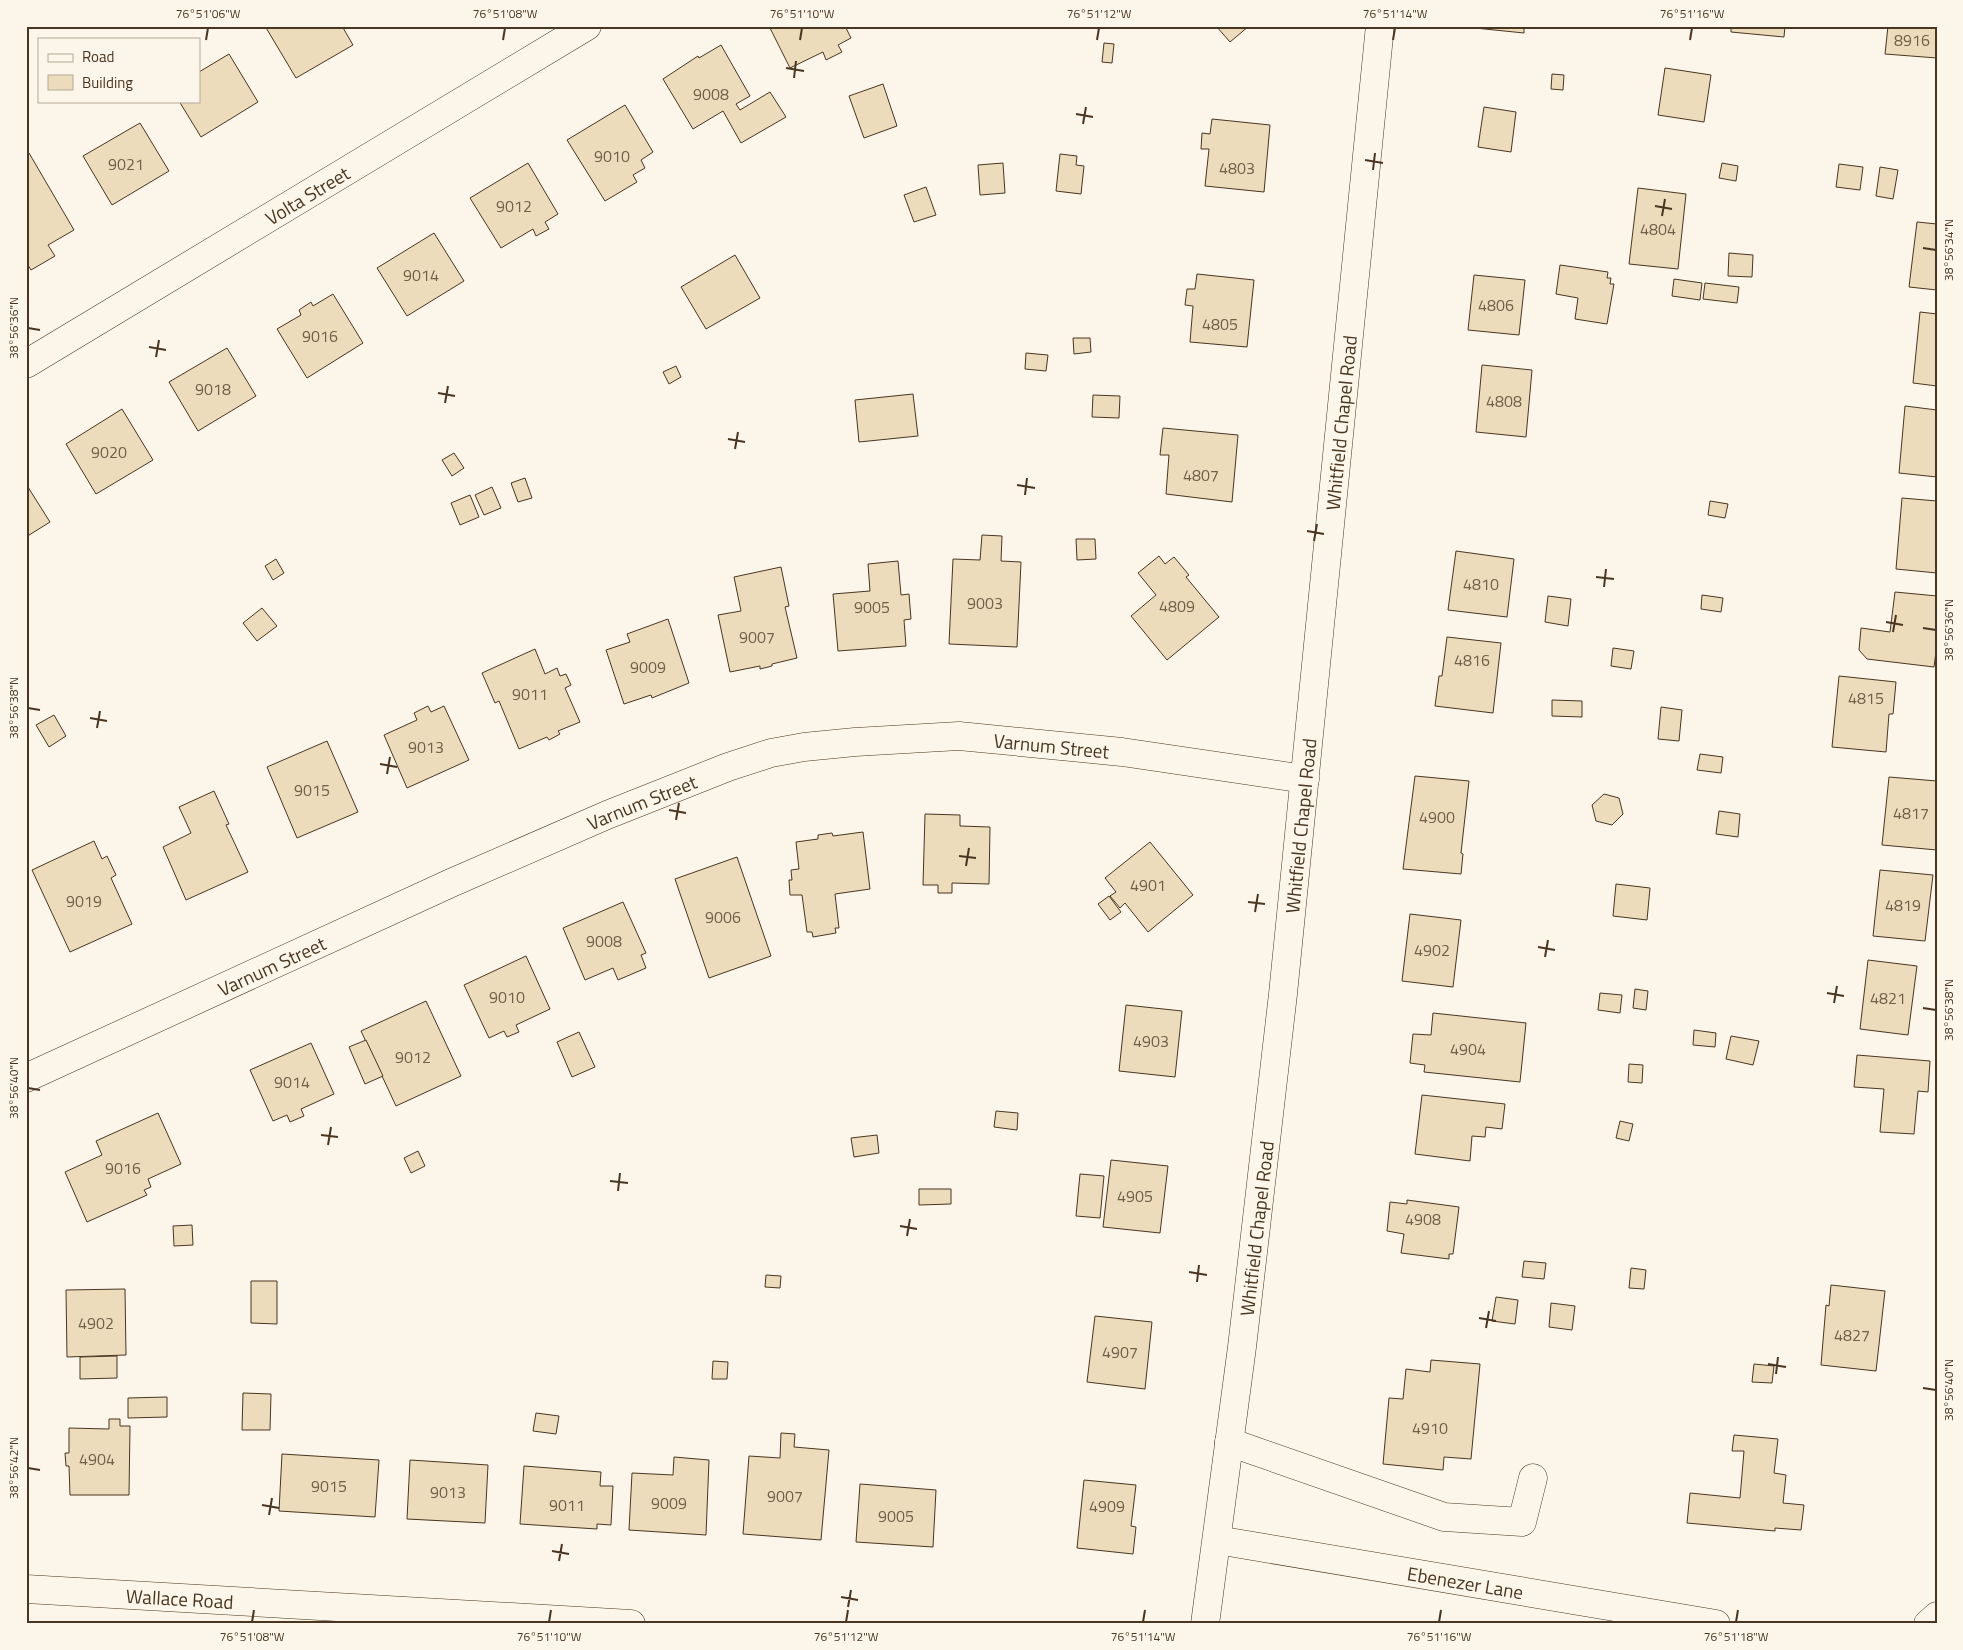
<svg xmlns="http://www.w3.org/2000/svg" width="1963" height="1650" viewBox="0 0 1963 1650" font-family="'Titillium Web',sans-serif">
<rect width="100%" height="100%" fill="#fbf6e9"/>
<!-- building -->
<g fill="#ecdcbc" stroke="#4a3520">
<path d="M265,26h77l11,19 -57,33z"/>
<path d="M769,26h76l6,12 -13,7 4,7 -16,8 -3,-8 -33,16z"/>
<path d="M1216,26h33l-19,16z"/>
<path d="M1476,26h48v7l-49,-5z"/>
<path d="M1731,26h54l-1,11 -53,-5z"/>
<path d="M1888,26h49v32l-52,-4z"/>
<path d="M1104,43l10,1 -2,19 -10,-1z"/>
<path d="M721,45l29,51 -14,8 4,6 30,-18 16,25 -45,26 -18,-32 -30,18 -30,-50 35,-23 1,2z"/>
<path d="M229,54l29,48 -57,35 -22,-36h20v-29z"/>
<path d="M1665,68l46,7 -7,47 -46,-7z"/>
<path d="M1552,74l12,1 -1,15 -12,-1z"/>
<path d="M883,84l14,42 -33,12 -15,-42z"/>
<path d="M625,105l28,47 -12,8 4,8 -12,7 4,7 -32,19 -38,-61z"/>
<path d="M1484,107l32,5 -5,40 -33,-5z"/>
<path d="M1212,119l58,6 -6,67 -59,-6 4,-37h-8l1,-16 8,1z"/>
<path d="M140,123l29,48 -57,34 -29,-49z"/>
<path d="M29,153l45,77 -26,15 7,11 -24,14 -5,-8v-107z"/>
<path d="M1060,154l17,2 -1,9 8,1 -3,28 -25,-3z"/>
<path d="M528,163l30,51 -13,8 4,7 -13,7 -3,-7 -32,19 -31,-50z"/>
<path d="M1003,163l2,30 -25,2 -2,-30z"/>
<path d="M1722,163l16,3 -2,15 -17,-3z"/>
<path d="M1839,164l24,3 -3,23 -24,-3z"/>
<path d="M1880,167l18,3 -5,29 -17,-3z"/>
<path d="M926,187l10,28 -22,7 -10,-27z"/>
<path d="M1638,188l48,6 -8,75 -49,-5z"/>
<path d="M1917,222l20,2v66l-28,-3z"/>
<path d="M434,233l30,48 -57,35 -30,-48z"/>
<path d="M1729,253l24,2 -1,22 -24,-1z"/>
<path d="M735,255l25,43 -54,31 -25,-42z"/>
<path d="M1560,265l48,7 -1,6h4l-1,6h4l-7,40 -32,-5 3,-21 -22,-4z"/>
<path d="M1197,274l57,6 -7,67 -57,-5 3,-36 -8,-1 2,-16h8z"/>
<path d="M1474,275l51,5 -6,55 -51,-5z"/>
<path d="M1674,279l28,4 -2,17 -28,-4z"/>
<path d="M1705,283l34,4 -2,16 -34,-4z"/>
<path d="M333,294l30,49 -56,35 -30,-49 24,-14 -2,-5 12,-8 2,4z"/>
<path d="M1920,312l17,2v72l-24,-3z"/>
<path d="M1073,338h17l1,14 -17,2z"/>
<path d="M227,348l29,48 -58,35 -29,-49z"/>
<path d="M1026,353l22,2 -2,16 -21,-2z"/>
<path d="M1482,365l50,5 -6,67 -50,-5z"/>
<path d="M676,366l5,11 -12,7 -6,-12z"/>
<path d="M913,394l5,42 -59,6 -4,-42z"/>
<path d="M1093,395l27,1 -1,22 -27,-1z"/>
<path d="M1905,406l32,4v67l-38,-4z"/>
<path d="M122,409l31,51 -57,34 -30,-50z"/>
<path d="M1163,428l75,7 -6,67 -66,-8 3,-39h-9z"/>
<path d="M454,453l10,15 -12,8 -10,-16z"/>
<path d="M525,478l7,20 -14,4 -7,-19z"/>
<path d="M26,484l24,38 -24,15z"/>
<path d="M492,487l9,21 -17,7 -9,-20z"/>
<path d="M470,495l9,22 -19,8 -9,-22z"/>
<path d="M1902,498l35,3v72l-41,-4z"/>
<path d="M1710,501l18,3 -3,14 -17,-3z"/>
<path d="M982,535l20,1 -1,25 20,1 -4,85 -68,-3 4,-85 27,1z"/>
<path d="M1076,539h19l1,20 -19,1z"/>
<path d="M1456,551l58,8 -7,58 -59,-7z"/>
<path d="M1159,556l6,8 9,-7 15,18 -3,2 33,40 -52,43 -36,-44 25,-21 -18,-22z"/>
<path d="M276,559l8,14 -11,7 -8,-14z"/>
<path d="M898,561l3,34 8,-1 2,25 -7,1 2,26 -68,5 -5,-57 37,-3 -2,-27z"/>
<path d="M781,567l8,39 -4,1 12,51 -25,6v2l-12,3v-3l-30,6 -12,-57 23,-4 -7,-34z"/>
<path d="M1895,592l42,4v48l-3,23 -67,-8 -8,-9 2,-22 29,4z"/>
<path d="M1702,595l21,3 -2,14 -20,-3z"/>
<path d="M1548,596l23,3 -3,27 -23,-4z"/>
<path d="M262,608l15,18 -20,15 -14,-18z"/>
<path d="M668,619l21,64 -37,15 -1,-3 -27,9 -18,-54 24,-8 -3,-8z"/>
<path d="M1447,637l54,6 -8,70 -58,-7 4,-30h3z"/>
<path d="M1613,648l21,3 -3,18 -20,-3z"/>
<path d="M535,649l10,25 12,-6 3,8 6,-2 5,11 -6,3 15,34 -22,9 2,3 -11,6 -2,-3 -28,12 -20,-48 -4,2 -13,-30z"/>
<path d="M1839,676l57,6 -3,32h-4l-3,38 -54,-5z"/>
<path d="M1552,700l30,1v16l-30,-1z"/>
<path d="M428,706l3,6 13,-6 25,54 -62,28 -23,-53 33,-15 -3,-7z"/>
<path d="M1661,707l21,3 -3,31 -21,-2z"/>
<path d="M54,715l12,21 -17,11 -13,-22z"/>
<path d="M327,741l31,71 -61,26 -30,-71z"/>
<path d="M1700,754l23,3 -2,16 -24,-3z"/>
<path d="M1415,776l54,5 -8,72 2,1 -2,20 -58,-5z"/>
<path d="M1889,777l48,4v69l-55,-5z"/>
<path d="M214,791l15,33 -3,1 22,47 -62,28 -23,-53 28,-14 -12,-26z"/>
<path d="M1604,794l15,4 4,16 -11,11 -16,-4 -4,-16z"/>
<path d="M1719,811l21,3 -2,23 -22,-3z"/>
<path d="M925,814l35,1v11l30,1 -1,57 -37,-1v10h-14v-8h-15z"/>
<path d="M863,832l7,57 -35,5 4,34h-4l1,5 -23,4 -1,-5h-5l-5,-37h-12l-1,-15h3l-1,-10 8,-1 -3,-27 22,-3v-4l14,-2 1,3z"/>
<path d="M94,841l8,18 5,-3 9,19 -5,3 21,46 -62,28 -38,-82z"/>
<path d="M1150,842l43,53 -45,37 -23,-29 -5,5 -10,-12 6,-4 -11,-14z"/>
<path d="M737,857l34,99 -62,22 -34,-99z"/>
<path d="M1880,870l53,5 -8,66 -52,-5z"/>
<path d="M1616,884l34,4 -3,32 -34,-4z"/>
<path d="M1109,896l12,16 -11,8 -12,-16z"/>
<path d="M623,902l23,51 -5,2 5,13 -28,12 -5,-12 -28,12 -22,-52z"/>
<path d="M1410,914l51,6 -8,67 -51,-6z"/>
<path d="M526,956l24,53 -34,16 3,7 -12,5 -3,-6 -15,7 -25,-53z"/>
<path d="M1868,960l49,6 -9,69 -48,-6z"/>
<path d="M1635,989l13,2 -2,19 -13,-2z"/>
<path d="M1600,993l22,2 -2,18 -22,-3z"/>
<path d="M426,1001l35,75 -65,30 -35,-75z"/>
<path d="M1126,1005l56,6 -7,66 -56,-6z"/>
<path d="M1433,1013l93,10 -6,59 -96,-10 1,-7 -15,-2 3,-29 18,1z"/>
<path d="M1694,1030l22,3 -1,14 -22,-2z"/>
<path d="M579,1032l16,35 -23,10 -15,-35z"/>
<path d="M1731,1036l28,5 -6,24 -27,-6z"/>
<path d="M366,1040l17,36 -18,8 -16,-37z"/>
<path d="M311,1043l23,51 -33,15 3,7 -14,6 -3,-7 -14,6 -23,-51z"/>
<path d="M1857,1055l73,6 -2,31 -10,-1 -4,43 -34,-2 4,-43 -30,-2z"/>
<path d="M1629,1064l14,1 -1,18 -14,-1z"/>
<path d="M1422,1095l83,9 -3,25 -16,-2 -1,10 -13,-1 -2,25 -55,-7z"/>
<path d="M996,1111l22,2 -1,17 -23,-3z"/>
<path d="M158,1113l23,51 -33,15 3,8 -7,3 3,5 -60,27 -22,-50 37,-17 -6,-14z"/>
<path d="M1620,1121l13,3 -4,17 -13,-3z"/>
<path d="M877,1135l2,18 -25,4 -3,-19z"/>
<path d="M418,1151l7,15 -14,7 -7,-15z"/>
<path d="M1111,1160l57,6 -8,67 -57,-6z"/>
<path d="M1080,1174l24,2 -4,42 -24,-2z"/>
<path d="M919,1189h32v15l-32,1z"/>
<path d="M1407,1200l52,7 -6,47h-4v5l-48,-6 3,-19 -17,-3 3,-29 17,2z"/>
<path d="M192,1225l1,20 -19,1 -1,-20z"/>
<path d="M1524,1261l22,2 -2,16 -22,-2z"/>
<path d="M1631,1268l15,2 -2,19 -15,-1z"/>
<path d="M766,1275l15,1 -1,12 -15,-1z"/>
<path d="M251,1281h26v43l-26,-1z"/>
<path d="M1831,1285l54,6 -9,80 -55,-6 5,-60 3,1z"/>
<path d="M125,1289l1,66 -59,2 -1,-67z"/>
<path d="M1496,1297l22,3 -3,24 -23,-3z"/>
<path d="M1551,1303l24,3 -3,24 -23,-3z"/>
<path d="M1095,1316l57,6 -7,67 -58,-7z"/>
<path d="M117,1356v22l-37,1v-22z"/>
<path d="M1431,1360l49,4 -9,95 -27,-2 -1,13 -60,-6 6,-66 14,1 3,-30 24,3z"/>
<path d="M713,1361l15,1 -1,17h-15z"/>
<path d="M1754,1364l20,2 -2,17 -20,-1z"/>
<path d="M243,1393l28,1 -1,36h-28z"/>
<path d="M167,1397v20l-39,1v-20z"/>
<path d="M536,1413l23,3 -3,18 -23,-3z"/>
<path d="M109,1419h11v7h10l-1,69h-59l-1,-29h-3l-1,-13h4v-25l40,1z"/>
<path d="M781,1433l14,1 -1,13 35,3 -8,90 -78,-6 6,-78 31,2z"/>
<path d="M1734,1435l44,4 -4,34 12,2 -3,28 21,2 -3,25 -26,-2v3l-88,-8 3,-30 50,5 4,-47h-12z"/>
<path d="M282,1454l97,6 -4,57 -96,-6z"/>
<path d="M674,1457l35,3 -3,75 -77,-5 3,-57 41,2z"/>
<path d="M410,1460l78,5 -3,58 -78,-4z"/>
<path d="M524,1466l77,6 -1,14h13l-2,39 -14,-1v5l-77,-5z"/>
<path d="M1084,1480l52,5 -5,41 5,1 -3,27 -56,-6z"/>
<path d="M860,1484l76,6 -3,57 -77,-5z"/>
</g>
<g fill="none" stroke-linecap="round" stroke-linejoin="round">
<defs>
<g id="minor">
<path id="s1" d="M26,364l561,-338"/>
<path id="s2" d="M26,1078l425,-195 156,-68 121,-48 43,-14 33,-6 51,-5 104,-6 163,16 183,27"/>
<path d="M1229,1442l215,75 78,5 11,-44"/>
<path id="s3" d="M1217,1540l499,84"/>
<path id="s4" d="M26,1589l605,35"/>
<path id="s5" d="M1205,1624l37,-277 41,-353 97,-968"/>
<path d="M1928,1624l9,-8"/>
</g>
</defs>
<!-- minor casing -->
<use href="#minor" stroke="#4a3520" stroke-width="29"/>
<!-- minor -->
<use href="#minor" stroke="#fbf6e9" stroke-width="28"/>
</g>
<!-- ticks -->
<path fill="none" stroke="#4a3520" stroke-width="2" d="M206,40l2,-12M503,40l2,-12M800,40l2,-12M1097,40l2,-12M1393,40l2,-12M1690,40l2,-12M786,68l18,3M794,78l2,-17M1076,114l17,3M1083,124l3,-17M1365,160l18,3M1373,170l2,-17M1655,206l17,3M1662,216l3,-17M1923,248l13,2M28,328l12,2M149,347l17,3M156,357l3,-17M438,393l17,3M445,403l3,-17M728,439l17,3M735,449l3,-17M1017,485l18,3M1025,495l2,-17M1307,531l17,3M1314,541l3,-17M1596,577l18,2M1604,587l2,-18M1886,622l17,3M1923,628l13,2M1893,632l3,-17M28,708l12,2M90,718l17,3M97,728l3,-17M380,764l17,3M387,774l3,-17M669,810l17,3M676,820l3,-17M959,856l17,2M966,866l3,-18M1248,902l17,2M1255,912l3,-18M1538,947l17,3M1545,957l3,-17M1827,993l17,3M1834,1003l3,-17M1923,1008l13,2M28,1088l12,2M321,1135l17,2M328,1145l3,-18M610,1181l18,2M618,1191l2,-18M900,1226l17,3M907,1236l3,-17M1189,1272l18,3M1197,1282l2,-17M1479,1318l17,3M1486,1328l3,-17M1768,1364l18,3M1776,1374l2,-17M1923,1388l13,2M28,1468l12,2M262,1505l17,3M269,1515l3,-17M552,1551l17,3M559,1561l3,-17M841,1597l17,3M848,1607l3,-17M252,1622l2,-12M549,1622l2,-12M846,1622l2,-12M1143,1622l2,-12M1439,1622l2,-12M1736,1622l2,-12"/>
<g text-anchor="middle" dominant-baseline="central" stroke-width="4" stroke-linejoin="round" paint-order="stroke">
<!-- number labels -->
<g font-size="16" fill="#725f47">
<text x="1912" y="40">8916</text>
<text x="711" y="94">9008</text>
<text x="612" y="156">9010</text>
<text x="126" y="164">9021</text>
<text x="1237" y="168">4803</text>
<text x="514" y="206">9012</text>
<text x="1658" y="229">4804</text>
<text x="421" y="275">9014</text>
<text x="1496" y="305">4806</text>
<text x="1220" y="324">4805</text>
<text x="320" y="336">9016</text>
<text x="213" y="389">9018</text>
<text x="1504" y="401">4808</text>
<text x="109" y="452">9020</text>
<text x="1201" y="475">4807</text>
<text x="1481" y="584">4810</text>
<text x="985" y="603">9003</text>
<text x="1177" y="606">4809</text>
<text x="872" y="607">9005</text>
<text x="757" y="637">9007</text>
<text x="1472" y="660">4816</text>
<text x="648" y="667">9009</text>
<text x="530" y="694">9011</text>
<text x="1866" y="698">4815</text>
<text x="426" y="747">9013</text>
<text x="312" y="790">9015</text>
<text x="1911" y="813">4817</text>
<text x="1437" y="817">4900</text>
<text x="1148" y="885">4901</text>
<text x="84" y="901">9019</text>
<text x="1903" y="905">4819</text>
<text x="723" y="917">9006</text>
<text x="604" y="941">9008</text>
<text x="1432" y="950">4902</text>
<text x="507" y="997">9010</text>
<text x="1888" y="998">4821</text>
<text x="1151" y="1041">4903</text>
<text x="1468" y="1049">4904</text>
<text x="413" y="1057">9012</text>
<text x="292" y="1082">9014</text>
<text x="123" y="1168">9016</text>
<text x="1135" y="1196">4905</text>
<text x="1423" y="1219">4908</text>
<text x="96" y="1323">4902</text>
<text x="1852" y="1335">4827</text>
<text x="1120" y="1352">4907</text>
<text x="1430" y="1428">4910</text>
<text x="97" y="1459">4904</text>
<text x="329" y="1486">9015</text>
<text x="448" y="1492">9013</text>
<text x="785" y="1496">9007</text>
<text x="669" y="1503">9009</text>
<text x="567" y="1505">9011</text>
<text x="1107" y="1506">4909</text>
<text x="896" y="1516">9005</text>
</g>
<!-- street labels -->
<g font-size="19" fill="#4a3520" stroke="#fbf6e9">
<text stroke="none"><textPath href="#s1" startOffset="328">Volta Street</textPath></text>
<text stroke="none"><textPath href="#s5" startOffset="1209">Whitfield Chapel Road</textPath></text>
<text stroke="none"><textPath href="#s2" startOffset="1095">Varnum Street</textPath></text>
<text stroke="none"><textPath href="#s2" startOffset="675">Varnum Street</textPath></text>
<text stroke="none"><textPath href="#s5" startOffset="804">Whitfield Chapel Road</textPath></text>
<text stroke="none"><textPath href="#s2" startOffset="270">Varnum Street</textPath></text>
<text stroke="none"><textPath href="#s5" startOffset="399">Whitfield Chapel Road</textPath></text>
<text stroke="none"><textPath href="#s3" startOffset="252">Ebenezer Lane</textPath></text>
<text stroke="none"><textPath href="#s4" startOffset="154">Wallace Road</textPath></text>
</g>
</g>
<!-- border -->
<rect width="1963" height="1650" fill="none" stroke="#fbf6e9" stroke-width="55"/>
<!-- legend -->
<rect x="38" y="38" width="162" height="65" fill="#fbf6e9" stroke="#b4a999"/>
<rect x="48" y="54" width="25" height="8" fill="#fbf6e9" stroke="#b4a999"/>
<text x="82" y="62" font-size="15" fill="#4a3520">Road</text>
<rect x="48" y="75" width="25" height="15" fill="#ecdcbc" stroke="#b4a999"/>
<text x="82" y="88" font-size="15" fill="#4a3520">Building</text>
<rect x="28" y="28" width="1908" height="1594" fill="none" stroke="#4a3520" stroke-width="2"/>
<g font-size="12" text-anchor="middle" fill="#4a3520">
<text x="208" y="18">76°51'06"W</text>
<text x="505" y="18">76°51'08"W</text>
<text x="802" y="18">76°51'10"W</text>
<text x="1099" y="18">76°51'12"W</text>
<text x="1395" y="18">76°51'14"W</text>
<text x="1692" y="18">76°51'16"W</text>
<text transform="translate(1949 250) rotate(-90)" y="4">38°56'34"N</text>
<text transform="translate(14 328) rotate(-90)" y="4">38°56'36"N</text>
<text transform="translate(1949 630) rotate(-90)" y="4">38°56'36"N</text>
<text transform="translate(14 708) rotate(-90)" y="4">38°56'38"N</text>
<text transform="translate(1949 1010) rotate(-90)" y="4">38°56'38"N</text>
<text transform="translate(14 1088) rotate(-90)" y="4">38°56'40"N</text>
<text transform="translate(1949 1390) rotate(-90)" y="4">38°56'40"N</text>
<text transform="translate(14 1468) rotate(-90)" y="4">38°56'42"N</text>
<text x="252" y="1641">76°51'08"W</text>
<text x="549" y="1641">76°51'10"W</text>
<text x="846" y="1641">76°51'12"W</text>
<text x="1143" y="1641">76°51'14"W</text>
<text x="1439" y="1641">76°51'16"W</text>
<text x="1736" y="1641">76°51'18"W</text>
</g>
</svg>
